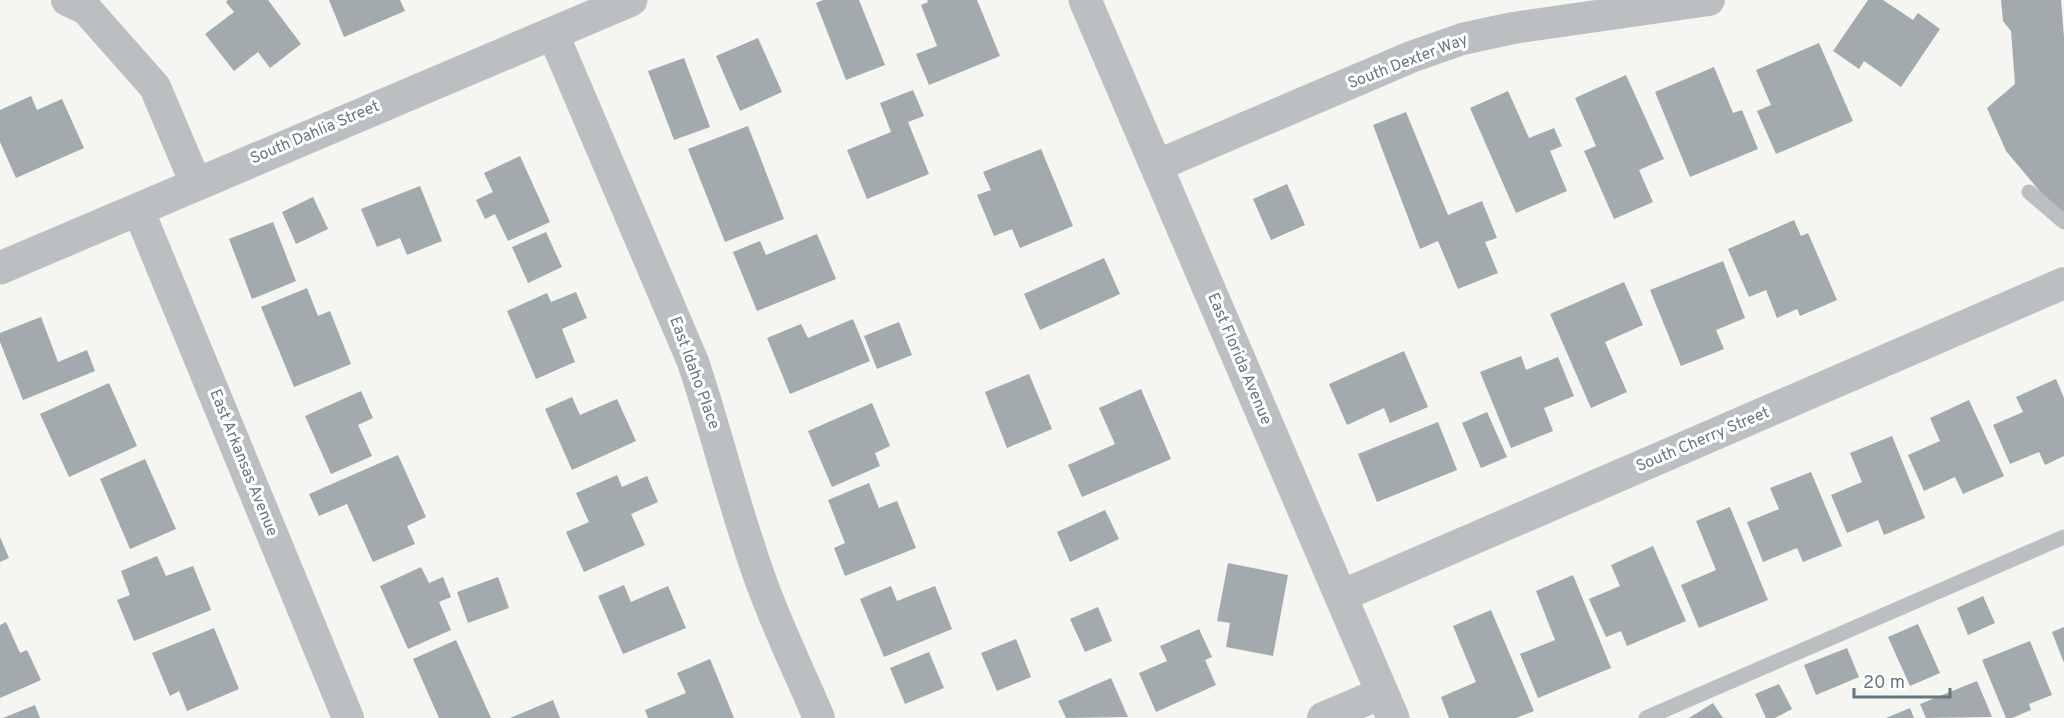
<svg xmlns="http://www.w3.org/2000/svg" width="2064" height="718" viewBox="0 0 2064 718" font-family="Overpass,sans-serif">
<rect width="100%" height="100%" fill="#f5f5f2"/>
<!-- building -->
<g fill="#a3aaae">
<path d="M228,0h40l33,44 -31,24 -12,-16 -24,19 -29,-37 29,-22 -8,-10z"/>
<path d="M329,0h71l5,11 -61,26z"/>
<path d="M823,0h36l26,65 -39,15 -30,-77z"/>
<path d="M927,0h50l23,56 -71,29 -13,-31 21,-8 -16,-41 7,-3z"/>
<path d="M1868,0h15l30,20 5,-7 22,16 -39,58 -37,-26 -5,8 -26,-18z"/>
<path d="M2001,0h60l3,37v175l-5,2 -53,-63 -19,-43 28,-24 -4,-53 -8,-10z"/>
<path d="M758,38l24,54 -42,19 -24,-55z"/>
<path d="M1819,43l34,78 -77,33 -19,-43 14,-6 -15,-35z"/>
<path d="M684,58l26,69 -36,13 -26,-69z"/>
<path d="M1714,67l19,46 9,-3 16,39 -68,28 -35,-85z"/>
<path d="M1626,75l38,84 -25,11 14,32 -39,17 -30,-68 12,-5 -21,-48z"/>
<path d="M913,90l11,26 -16,6 21,52 -62,25 -20,-49 44,-18 -11,-29z"/>
<path d="M1508,91l21,47 25,-10 8,18 -12,5 17,40 -51,22 -46,-105z"/>
<path d="M31,96l6,14 25,-11 22,49 -68,30 -16,-36v-32z"/>
<path d="M1406,112l42,103 34,-14 15,37 -12,4 13,31 -40,16 -20,-48 -18,8 -47,-124z"/>
<path d="M748,126l36,93 -59,23 -37,-93z"/>
<path d="M1041,149l32,77 -53,22 -8,-19 -18,7 -17,-41 14,-5 -8,-18z"/>
<path d="M520,156l30,66 -42,19 -13,-27 -10,5 -9,-19 17,-8 -9,-19z"/>
<path d="M1287,184l18,41 -34,15 -18,-41z"/>
<path d="M420,186l22,55 -35,14 -7,-17 -23,9 -16,-38z"/>
<path d="M313,197l15,32 -32,15 -14,-32z"/>
<path d="M1794,220l7,16 7,-3 29,67 -37,16 -3,-7 -20,9 -11,-28 -17,7 -21,-48z"/>
<path d="M273,222l23,59 -44,18 -23,-60z"/>
<path d="M546,232l16,35 -34,16 -16,-36z"/>
<path d="M817,234l19,45 -79,32 -24,-59 27,-11 6,14z"/>
<path d="M1104,258l16,36 -80,36 -16,-36z"/>
<path d="M1723,261l22,57 -29,12 8,19 -43,17 -31,-76z"/>
<path d="M1624,282l19,43 -38,17 22,50 -36,16 -41,-94z"/>
<path d="M307,288l11,28 12,-5 21,53 -57,23 -33,-80z"/>
<path d="M576,292l11,26 -25,11 13,33 -39,17 -29,-68 40,-18 4,9z"/>
<path d="M41,317l17,45 29,-12 8,21 -72,29 -23,-58v-9z"/>
<path d="M853,319l17,42 -80,33 -23,-56 34,-14 7,14z"/>
<path d="M899,322l13,33 -35,14 -13,-33z"/>
<path d="M1404,351l24,56 -38,16 -6,-15 -37,17 -18,-41z"/>
<path d="M1521,356l5,14 32,-13 16,39 -30,12 9,23 -42,17 -31,-76z"/>
<path d="M1029,374l23,55 -45,19 -22,-56z"/>
<path d="M2056,379l8,19v58l-19,9 -6,-13 -29,12 -17,-39 30,-13 -7,-15z"/>
<path d="M109,383l28,63 -68,31 -29,-63z"/>
<path d="M1141,389l30,70 -89,38 -14,-32 47,-21 -16,-36z"/>
<path d="M361,391l12,27 -15,7 14,31 -41,18 -26,-58z"/>
<path d="M572,397l8,18 37,-16 19,42 -64,29 -27,-61z"/>
<path d="M1969,400l35,76 -41,18 -8,-17 -31,14 -16,-36 32,-14 -10,-23z"/>
<path d="M872,403l18,43 -15,7 5,13 -48,21 -24,-56z"/>
<path d="M1487,412l20,45 -26,11 -19,-45z"/>
<path d="M1438,422l19,48 -80,32 -19,-48z"/>
<path d="M1892,436l33,82 -41,17 -6,-15 -31,13 -16,-38 31,-13 -12,-29z"/>
<path d="M398,455l28,62 -19,9 8,18 -42,18 -26,-58 -28,12 -10,-22z"/>
<path d="M145,459l31,70 -46,20 -30,-70z"/>
<path d="M1811,472l31,74 -39,16 -6,-14 -34,14 -16,-40 32,-13 -9,-21z"/>
<path d="M617,475l5,12 25,-11 11,26 -27,12 14,31 -61,27 -18,-40 23,-10 -13,-29z"/>
<path d="M869,483l10,25 18,-7 19,47 -71,28 -11,-28 11,-5 -17,-43z"/>
<path d="M1730,507l38,93 -69,28 -18,-43 35,-15 -20,-49z"/>
<path d="M1105,510l14,29 -49,23 -13,-30z"/>
<path d="M0,537l9,21 -9,4z"/>
<path d="M1653,546l33,75 -59,25 -6,-15 -15,6 -17,-38 31,-13 -9,-21z"/>
<path d="M157,556l9,20 27,-10 18,44 -77,31 -17,-41 13,-5 -9,-24z"/>
<path d="M1228,563l60,12 -15,81 -47,-9 4,-24 -13,-2z"/>
<path d="M421,567l8,16 14,-6 8,20 -12,5 12,28 -43,19 -28,-63z"/>
<path d="M1573,575l38,93 -73,30 -18,-44 35,-14 -19,-49z"/>
<path d="M498,577l11,31 -41,15 -11,-31z"/>
<path d="M624,585l7,17 37,-16 18,42 -63,26 -25,-58z"/>
<path d="M891,586l6,15 38,-15 17,43 -68,28 -24,-58z"/>
<path d="M1983,596l12,27 -27,12 -11,-27z"/>
<path d="M1098,607l14,34 -27,11 -15,-33z"/>
<path d="M1491,610l43,101 -18,7h-67l-8,-21 35,-15 -23,-56z"/>
<path d="M6,622l14,31 7,-3 14,30 -41,18v-73z"/>
<path d="M1918,624l22,49 -30,13 -22,-49z"/>
<path d="M2064,627v36l-12,-31z"/>
<path d="M214,628l25,61 -52,22 -8,-20 -9,5 -18,-43z"/>
<path d="M1199,629l13,28 -7,3 11,25 -60,27 -17,-39 28,-12 -7,-15z"/>
<path d="M1016,639l15,38 -34,14 -16,-38z"/>
<path d="M456,640l35,78h-52l-26,-59z"/>
<path d="M2030,641l22,54 -23,9 2,6 -19,8h-6l-24,-58z"/>
<path d="M1847,648l12,29 -43,18 -12,-30z"/>
<path d="M929,652l15,36 -39,16 -15,-36z"/>
<path d="M710,659l24,59h-86l-3,-8 41,-17 -9,-20z"/>
<path d="M1111,678l17,39 -62,1 -8,-17z"/>
<path d="M1977,681l15,36 -66,1 -6,-14z"/>
<path d="M1779,684l13,25 -17,9h-9l-11,-24z"/>
<path d="M553,700l7,18h-50z"/>
<path d="M1713,703l10,15h-34z"/>
<path d="M35,705l5,13h-37z"/>
<path d="M1910,708l4,10h-28z"/>
</g>
<g fill="none" stroke-linecap="round" stroke-linejoin="round">
<!-- service -->
<g stroke="#bbbfc2" stroke-width="15">
<path d="M2029,192l35,30"/>
<path d="M1646,718l418,-181"/>
</g>
<!-- minor -->
<g stroke="#bbbfc2" stroke-width="32">
<path d="M67,0l19,9 69,78 41,97"/>
<path d="M553,34l140,328c21,62 36,125 57,187 18,58 45,113 69,169"/>
<path d="M1156,166l255,-109 51,-18 51,-11 196,-28"/>
<path d="M138,209l210,509"/>
<path d="M1341,596l723,-313"/>
<path d="M1323,718l59,-25"/>
</g>
<!-- tertiary -->
<g stroke="#bbbfc2" stroke-width="33">
<path d="M1085,0l308,718"/>
<path d="M0,268l631,-268"/>
</g>
</g>
<g text-anchor="middle" dominant-baseline="central" stroke-width="6" stroke-linejoin="round" paint-order="stroke">
<!-- street labels -->
<g font-size="16" fill="#68777f" stroke="#fff">
<text transform="translate(1408 62) rotate(-21)">South Dexter Way</text>
<text transform="translate(315 133) rotate(-23)">South Dahlia Street</text>
<text transform="translate(1239 359) rotate(67)">East Florida Avenue</text>
<text transform="translate(694 373) rotate(70)">East Idaho Place</text>
<text transform="translate(1703 440) rotate(-23)">South Cherry Street</text>
<text transform="translate(243 463) rotate(68)">East Arkansas Avenue</text>
</g>
</g>
<!-- scale -->
<path d="M1854 688v9h96v-9" fill="none" stroke="#68777f" stroke-width="3"/>
<text x="1863" y="688" font-size="18" fill="#68777f" stroke="#ffffff" stroke-width="4.5" paint-order="stroke">20 m</text>
</svg>
